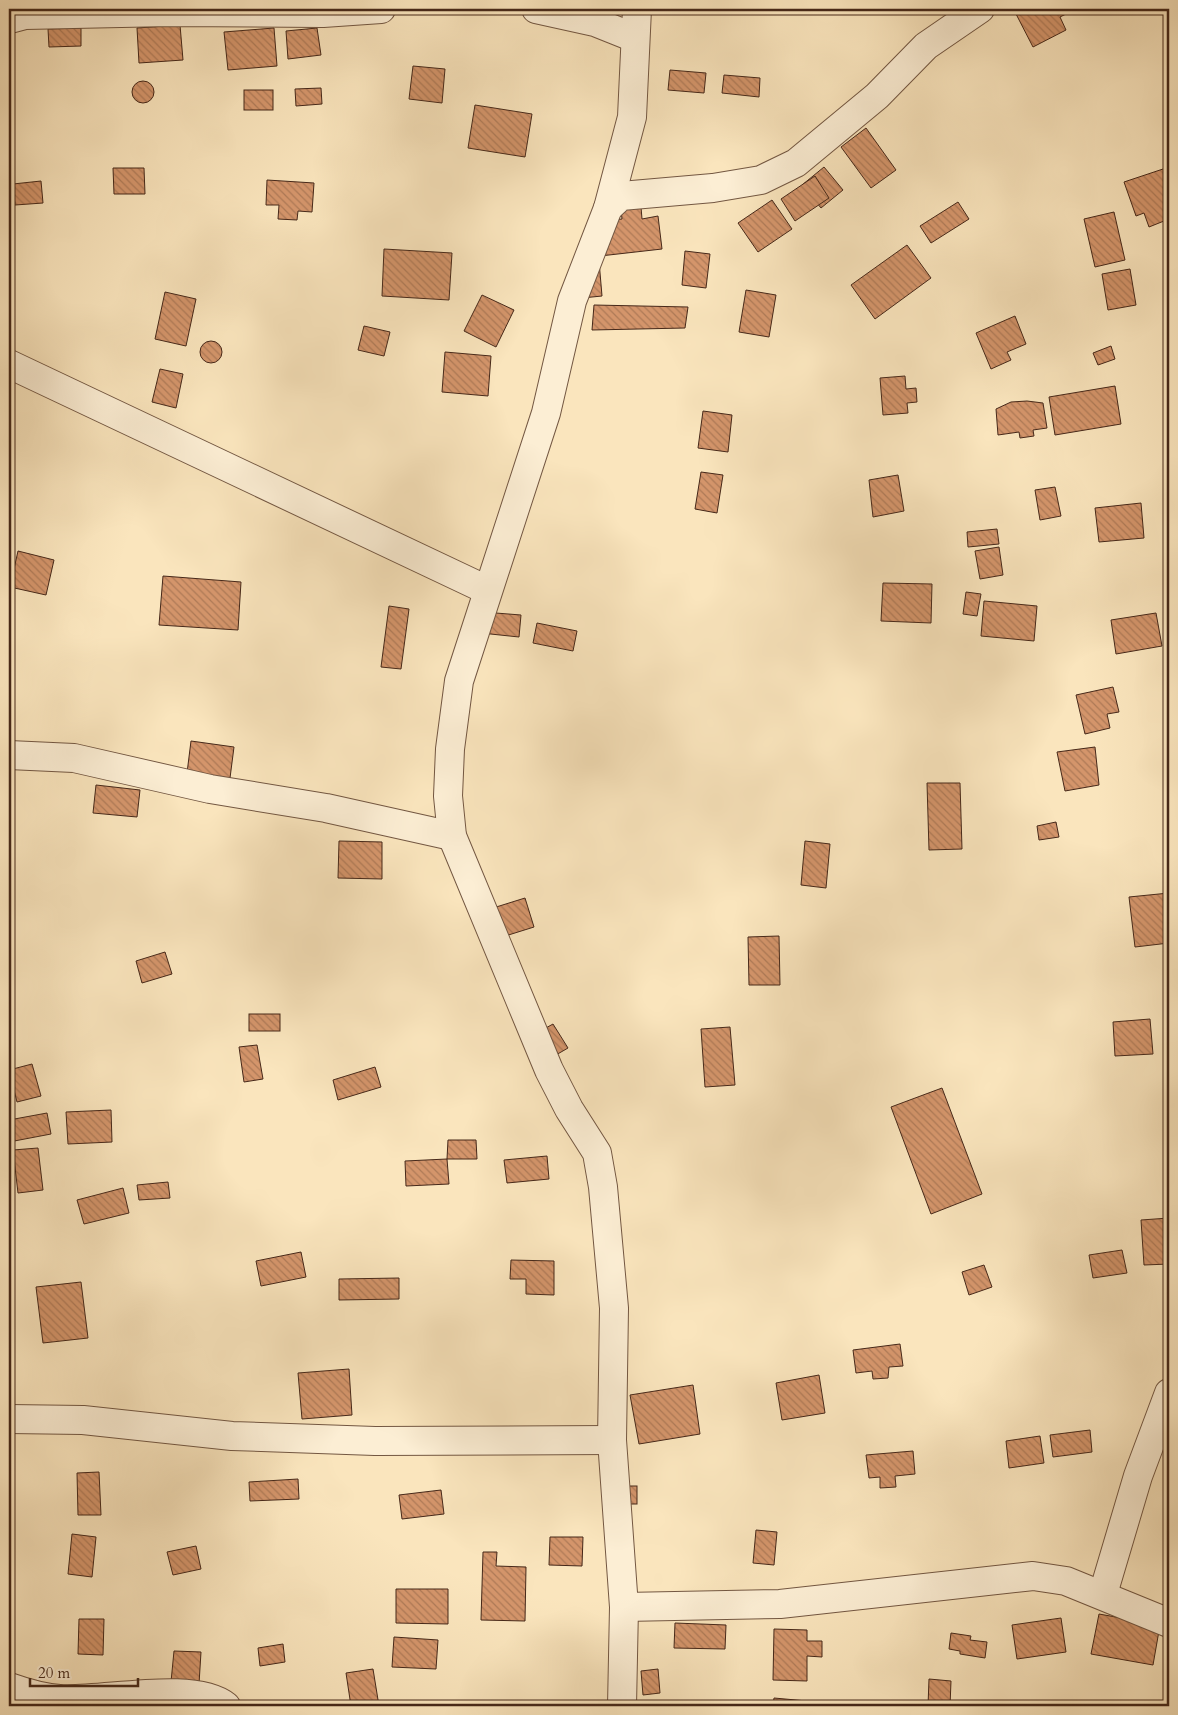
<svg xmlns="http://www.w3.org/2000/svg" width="1178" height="1715" viewBox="0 0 1178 1715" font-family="Cardo,serif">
<defs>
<pattern id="building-back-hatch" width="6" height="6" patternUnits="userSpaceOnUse" patternTransform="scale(1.25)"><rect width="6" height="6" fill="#d4956b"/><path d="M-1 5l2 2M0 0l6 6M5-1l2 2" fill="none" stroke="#ae7a57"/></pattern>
</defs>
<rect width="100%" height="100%" fill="#fae5bd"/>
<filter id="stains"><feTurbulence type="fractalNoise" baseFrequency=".004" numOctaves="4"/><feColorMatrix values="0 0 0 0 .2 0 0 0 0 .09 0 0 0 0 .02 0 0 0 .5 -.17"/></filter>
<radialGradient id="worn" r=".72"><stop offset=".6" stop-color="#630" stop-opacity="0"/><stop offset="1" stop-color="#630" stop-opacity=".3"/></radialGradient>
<!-- building -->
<g fill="url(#building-back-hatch)" stroke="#462819">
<path d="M1022,9h51l1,1 -14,7 6,13 -33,17 -18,-35z"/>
<path d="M180,25l3,35 -44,3 -2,-35z"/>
<path d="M81,28v18l-32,1 -1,-18z"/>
<path d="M274,28l3,38 -49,4 -4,-38z"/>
<path d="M317,28l4,27 -33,4 -2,-28z"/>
<path d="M413,66l32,3 -3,34 -33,-4z"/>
<path d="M670,70l36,3 -2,20 -36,-3z"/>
<path d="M724,75l36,3 -1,19 -37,-4z"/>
<circle cx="143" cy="92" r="11"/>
<path d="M321,88l1,16 -26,2 -1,-17z"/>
<rect x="244" y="90" width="29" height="20"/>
<path d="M475,105l57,9 -7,43 -57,-9z"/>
<path d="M866,128l30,42 -25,18 -30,-41z"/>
<path d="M824,167l19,23 -22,18 -19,-23z"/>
<path d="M1169,167v37l-2,1 2,14 -20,8 -5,-14 -8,3 -12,-34z"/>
<path d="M113,168h31l1,26h-31z"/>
<path d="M815,176l14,22 -34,23 -14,-22z"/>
<path d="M267,180l47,3 -2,29 -14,-1 -1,9 -19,-1 1,-14h-13z"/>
<path d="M41,181l2,22 -28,2 -2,-21z"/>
<path d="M772,200l20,29 -34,23 -20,-29z"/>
<path d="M958,202l11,17 -38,24 -11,-17z"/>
<path d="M641,207l1,12 16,-3 4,33 -62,7 -4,-34 26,-3 -1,-9z"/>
<path d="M1114,212l11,48 -30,7 -11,-48z"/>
<path d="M907,245l24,33 -56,41 -24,-34z"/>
<path d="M384,249l68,4 -3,47 -67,-4z"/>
<path d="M685,251l25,3 -4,34 -24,-3z"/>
<path d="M599,261l3,35 -20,2z"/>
<path d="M1130,269l6,36 -28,5 -6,-36z"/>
<path d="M746,290l30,5 -7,42 -30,-5z"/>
<path d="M165,292l31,7 -10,47 -31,-7z"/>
<path d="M482,295l32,15 -18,37 -32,-16z"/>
<path d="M594,305l94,2 -3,21 -93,2z"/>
<path d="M1015,316l11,28 -19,8 4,8 -20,9 -15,-36z"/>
<path d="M364,326l26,6 -6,24 -26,-6z"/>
<circle cx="211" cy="352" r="11"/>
<path d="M1111,346l4,13 -17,6 -5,-12z"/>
<path d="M445,352l46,4 -3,40 -46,-4z"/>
<path d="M160,369l23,5 -7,34 -24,-6z"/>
<path d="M905,376l1,13 10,-1 1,14 -10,1 1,10 -25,2 -3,-37z"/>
<path d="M1115,386l6,38 -66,11 -6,-38z"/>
<path d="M1027,401l16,2 4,25 -14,2 1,6 -14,2 -1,-6 -21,3 -2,-26 15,-7z"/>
<path d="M703,411l29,4 -4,37 -30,-4z"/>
<path d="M701,472l22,3 -6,38 -22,-4z"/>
<path d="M898,475l6,36 -31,6 -4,-37z"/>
<path d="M1055,487l6,29 -21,4 -5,-30z"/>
<path d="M1141,503l3,35 -45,4 -4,-34z"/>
<path d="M997,529l2,15 -31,3 -1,-15z"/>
<path d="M999,547l4,28 -23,4 -5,-28z"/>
<path d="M18,551l36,9 -8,35 -36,-8z"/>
<path d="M163,576l78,6 -3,48 -79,-5z"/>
<path d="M883,583l49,1 -1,39 -50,-2z"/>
<path d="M966,592l15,2 -4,22 -14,-2z"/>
<path d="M984,601l53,5 -3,35 -53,-5z"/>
<path d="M389,606l20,3 -8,60 -20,-2z"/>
<path d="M483,612l38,3 -2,22 -38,-4z"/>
<path d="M1156,613l6,33 -46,8 -5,-34z"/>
<path d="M537,623l40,8 -4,20 -40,-8z"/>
<path d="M1113,687l6,25 -12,2 3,14 -25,6 -9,-39z"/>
<path d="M191,741l43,6 -4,31 -43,-5z"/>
<path d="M1095,747l4,38 -34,6 -8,-39z"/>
<path d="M927,783h33l2,66 -33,1z"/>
<path d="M96,785l44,5 -3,27 -44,-4z"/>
<path d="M1056,822l3,15 -20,3 -2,-14z"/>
<path d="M339,841l43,1v37l-44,-1z"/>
<path d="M805,841l25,3 -4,44 -25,-3z"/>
<path d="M1169,893v50l-34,4 -6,-50z"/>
<path d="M525,898l9,29 -32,10 -9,-29z"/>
<path d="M779,936l1,49h-31l-1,-48z"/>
<path d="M165,952l7,22 -30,9 -6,-22z"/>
<rect x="249" y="1014" width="31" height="17"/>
<path d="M1150,1019l3,35 -38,2 -2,-34z"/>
<path d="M553,1024l15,24 -19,11 -14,-25z"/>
<path d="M730,1027l5,58 -30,2 -4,-58z"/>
<path d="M257,1045l6,34 -19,3 -5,-35z"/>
<path d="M32,1064l9,32 -24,6 -8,-32z"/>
<path d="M375,1067l6,20 -43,13 -5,-20z"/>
<path d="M942,1088l40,106 -51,20 -40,-107z"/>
<path d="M111,1110l1,32 -44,2 -2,-32z"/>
<path d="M47,1113l4,21 -42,8v-22z"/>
<path d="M448,1140h28l1,19h-30z"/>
<path d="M38,1148l5,42 -25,3 -5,-43z"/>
<path d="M547,1156l2,23 -42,4 -3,-23z"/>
<path d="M447,1159l2,25 -43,2 -1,-25z"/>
<path d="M168,1182l2,16 -31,2 -2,-15z"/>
<path d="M123,1188l6,25 -45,11 -7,-24z"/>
<path d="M1169,1218v46l-25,1 -3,-45z"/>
<path d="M1122,1250l5,23 -34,5 -4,-23z"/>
<path d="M301,1252l5,25 -45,9 -5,-25z"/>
<path d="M511,1260l43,1v34l-28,-1v-15h-16z"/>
<path d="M984,1265l8,22 -23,8 -7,-23z"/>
<path d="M399,1278v21l-60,1v-21z"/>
<path d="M81,1282l7,56 -45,5 -7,-56z"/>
<path d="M900,1344l3,22 -14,1 -1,11 -15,1 -1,-8 -16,2 -3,-23z"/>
<path d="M349,1369l3,46 -50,4 -4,-46z"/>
<path d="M819,1375l6,38 -43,7 -6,-37z"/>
<path d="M693,1385l7,49 -61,10 -9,-49z"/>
<path d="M1090,1430l2,22 -39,5 -3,-22z"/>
<path d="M1040,1436l4,27 -35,5 -3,-27z"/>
<path d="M1168,1436h1v41h-2z"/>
<path d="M913,1451l2,23 -20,2 1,11 -16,1v-11l-11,1 -3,-23z"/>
<path d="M99,1472l2,43h-23l-1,-42z"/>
<path d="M298,1479l1,20 -49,2 -1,-19z"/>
<rect x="610" y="1486" width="27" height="18"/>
<path d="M441,1490l3,24 -42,5 -3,-24z"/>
<path d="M756,1530l21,2 -3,33 -21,-2z"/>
<path d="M72,1534l24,3 -4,40 -24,-3z"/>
<path d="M550,1537h33l-1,29 -33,-1z"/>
<path d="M196,1546l5,23 -28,6 -6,-23z"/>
<path d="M483,1552h14l-1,14 30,1 -1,54 -44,-1z"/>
<path d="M396,1589h52v35l-52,-1z"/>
<path d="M1099,1614l61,11 -7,40 -62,-11z"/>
<path d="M1061,1618l5,34 -49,7 -5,-34z"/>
<path d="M79,1619h25l-1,36 -25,-1z"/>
<path d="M675,1623l51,2 -1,24 -51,-1z"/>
<path d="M774,1629l33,1v11h15v16l-15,-1v25l-34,-1z"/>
<path d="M951,1633l20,3 -1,4 17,2 -2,16 -25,-4v-3l-11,-2z"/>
<path d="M394,1637l44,3 -2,29 -44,-2z"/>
<path d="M283,1644l2,18 -25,4 -2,-18z"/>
<path d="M174,1651l27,1 -2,32 -28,-2z"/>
<path d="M373,1669l6,37h-28l-5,-33z"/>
<path d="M658,1669l2,24 -17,2 -2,-24z"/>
<path d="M929,1679l22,2 -1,25h-22z"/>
<path d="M774,1698l33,3 -1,5h-33z"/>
</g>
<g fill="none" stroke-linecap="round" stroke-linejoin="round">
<defs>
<g id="minor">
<path d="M536,9l59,13 40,16"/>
<path d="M9,16l1,3 15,-4 144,-3 154,1 58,-4"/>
<path d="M608,208l13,-12 92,-8 48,-8 35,-17 81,-67 49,-50 54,-37"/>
<path d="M9,364l478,226"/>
<path d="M9,755l65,3 136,31 116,19 126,28"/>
<path d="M9,1419l74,1 149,16 143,5 237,-1"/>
<path d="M1103,1594l35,-118 31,-83"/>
<path d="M624,1607l156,-3 253,-28 33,5 103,42"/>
<path d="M9,1687c17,6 33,11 51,12 42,3 133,-19 166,7"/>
<path d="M622,1706l2,-99 -12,-167 2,-132 -11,-121 -6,-34 -28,-44 -20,-39 -97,-234 -4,-40 2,-47 9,-68 87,-268 26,-112 36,-93 24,-91 5,-108"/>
</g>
</defs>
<!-- minor casing -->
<use href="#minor" stroke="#735742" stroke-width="30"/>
<!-- minor -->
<use href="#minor" stroke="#fceed4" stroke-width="28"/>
</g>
<!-- margin -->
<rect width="1178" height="1715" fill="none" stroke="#fae5bd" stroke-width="30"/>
<rect x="10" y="10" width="1158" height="1695" fill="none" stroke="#462819" stroke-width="2.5"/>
<rect x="15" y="15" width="1148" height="1685" fill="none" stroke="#462819"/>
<!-- scale -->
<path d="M30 1678v8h108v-8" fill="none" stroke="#462819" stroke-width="2.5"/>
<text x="38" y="1678" font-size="15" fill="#462819" stroke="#fceed4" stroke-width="4" paint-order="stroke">20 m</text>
<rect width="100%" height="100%" filter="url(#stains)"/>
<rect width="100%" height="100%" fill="url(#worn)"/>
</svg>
